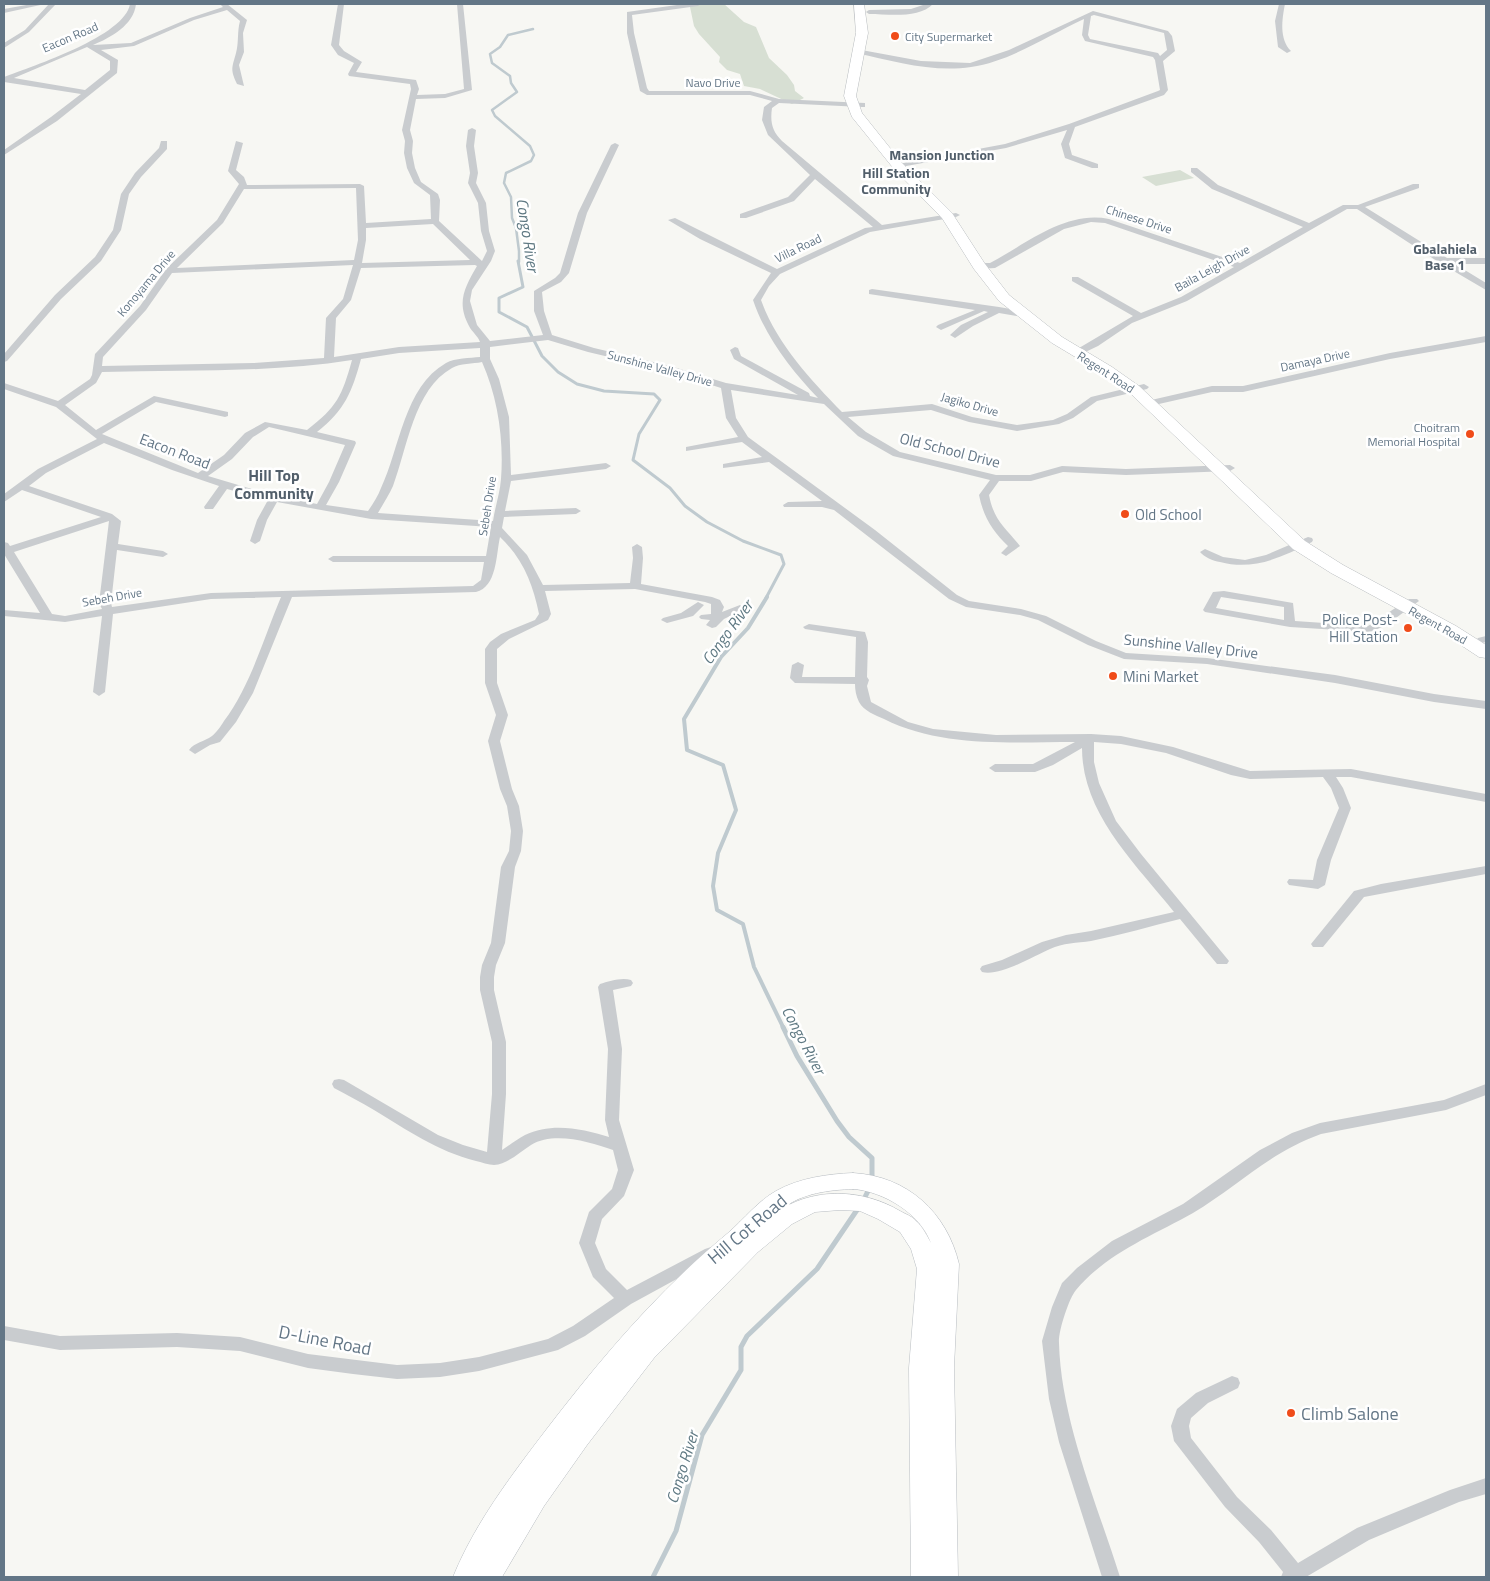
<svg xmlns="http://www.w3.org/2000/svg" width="1490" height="1581" viewBox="0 0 1490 1581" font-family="'Titillium Web',sans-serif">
<rect width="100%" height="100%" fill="#f7f7f3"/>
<!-- green -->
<g fill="#d7dfd3">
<path d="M695,4h29l20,18 12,5 13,31 18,17 7,10 1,6 9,7 -12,6 -32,-15 -16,-3 -4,-12 -13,-4 -8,-8 1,-5 -21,-23 -5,-8 -4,-19z"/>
<path d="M1180,170l14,8 -38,8 -14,-9z"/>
</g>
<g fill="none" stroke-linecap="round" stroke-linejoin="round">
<!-- stream-far3 -->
<path stroke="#bfcacf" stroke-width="2.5" d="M519,262v-11l-3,-23 -4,-10 -1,-21 -7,-14 2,-10 25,-12 3,-6 -4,-9 -35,-30 -3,-6 25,-18 -6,-9 -1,-7 -18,-13 -2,-9 10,-7 8,-12 25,-6"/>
<!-- stream-far2 -->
<path stroke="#bfcacf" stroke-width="3" d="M518,261l5,26 -24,11v14l28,15 15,29 16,16 19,12 27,7 50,3 6,6 -21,34 -6,26 37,28 15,18 22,16 36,19 38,14 3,9 -18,34"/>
<!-- stream-far1 -->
<path stroke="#bfcacf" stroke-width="4" d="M767,597l-19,31 -27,29 -37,62 3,31 36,15 13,45 -18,43 -5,33 4,24 26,14 11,43 30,62"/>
<!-- stream -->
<g stroke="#bfcacf" stroke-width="5">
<path d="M783,1027l14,29 40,65 12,16 23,21v20"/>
<path d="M863,1201l7,-14"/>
<path d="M653,1577l23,-46 26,-96 39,-65v-23l6,-11 70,-67 42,-62"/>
</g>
<defs>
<path id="secondary" d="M853,1173c55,3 94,40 106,91l-5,103 4,210h-47l-2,-209 8,-99 -6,-20 -11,-17 -22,-13 -18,-8 -20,-1 -25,2 -23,12 -34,28 -104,106 -67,87 -43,61 -42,71h-49c22,-54 58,-101 93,-147 56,-73 111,-138 182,-197 16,-14 30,-32 48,-42 23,-13 52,-17 77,-18zM853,1189c30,2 68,25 78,54 -4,-7 -9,-17 -15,-22 -4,-5 -11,-7 -16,-10 -35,-21 -81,-24 -117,-3 20,-15 46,-18 70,-19z"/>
<path id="primary" d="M854,4h10l4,29 -12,63 6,17 40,50 50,50 33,51 24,31 53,42 50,30 27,19 166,155 38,24 113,61 30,19v13l-7,-1 -35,-23 -113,-61 -38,-24 -164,-157 -27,-19 -50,-30 -53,-42 -25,-32 -32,-51 -48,-49 -42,-52 -8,-21 12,-63z"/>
</defs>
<!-- secondary casing -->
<use href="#secondary" stroke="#b8bdc2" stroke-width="1"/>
<!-- primary casing -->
<use href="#primary" stroke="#b9bdc0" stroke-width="1"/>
<!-- minor -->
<g fill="#c9cccf" fill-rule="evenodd">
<path d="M32,4h13l-41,9v-4z"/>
<path d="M49,4h7l-27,28 -25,16v-5l21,-13z"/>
<path d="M130,4h6c-2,21 -26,34 -43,41l38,-2 59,-25 33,-11 -3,-3h7l20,16 -4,13 1,19 -5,13 5,21 -7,-2c-7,-15 -5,-16 -1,-31 3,-11 1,-21 4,-32l-13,-11 -33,10 -60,26 -33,4 17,10 -1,13 -60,48 -53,34v-5l47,-33 30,-23 -77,-12v-5c29,-11 121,-41 126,-73zM87,47l23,14v9l-25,20 -71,-12z"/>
<path d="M338,4h6l-5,41 5,6 18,11 -6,10 60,8 3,9 -2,6 28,-1 19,-5 -7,-85h6l9,86 -27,8 -29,1 -6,31 3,11 -1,12 3,15 6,14 17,12 2,6 -1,21 43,40 5,-10 -6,-20 -3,-28 -10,-20 2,-10 -4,-27 2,-16 4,-2 4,2 -2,16 4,27 -2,10 10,20 3,28 6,20 -4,10 -19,29 -2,11 7,24 13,16 53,-6 -9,-24v-20l21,-13 5,-5 18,-60 33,-68 4,-2 4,2 -32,68 -18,60 -8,9 -19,10 2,19 8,24 42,13 76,18 56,17 72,12 -64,-36 -4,-9 5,-3 3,1 3,8 68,37 1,3 8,2c-27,-28 -53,-62 -65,-98l18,-27 -71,-34 -32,-19 7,-2 102,51 88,-41 8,-1 -58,-48 -21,22 -48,17h-6v-4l48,-17 22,-22 -42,-40 -6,-15 2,-13 8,-6 -22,-6h-103l-7,-4 -13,-58v-21l57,-8h17l-3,2 -66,9 2,18 13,55 2,3h101l29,8 86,4v4h-3l-83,-4 -7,5c-2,14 0,23 10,33l100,84 74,-12 4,2 -4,2 -86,15 -90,42 -11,12 -8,14c16,44 49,79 81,112l90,-8 40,13 45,8 36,-5 14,-6 24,-17 53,-13 5,3 -2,2 -50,12 -24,17 -14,6 -42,7 -48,-9 -38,-12 -83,7 18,15 34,20 96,23h34l32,-9 64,3 104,-4 5,3 -5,3 -104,4 -63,-3 -32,9h-32l-10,14c5,26 16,32 31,51l-14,10 -5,-3 7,-7c-15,-14 -25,-30 -29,-51l11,-15 -97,-24 -35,-20 -34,-32 -93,-14 5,28 12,19 127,93 82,65 12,6 52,8 25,7 50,25 30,12 81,5 128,17 99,19 52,7v8l-52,-7 -99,-19 -128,-19 -83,-5 -36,-14 -50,-25 -18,-5 -54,-8 -17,-8 -115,-89 -12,-3h-38l-1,-2 5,-3 34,-1 -53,-39 -46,6v-4l39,-7 -20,-15 -56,9v-4l52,-10 -12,-19 -5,-30 -57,-18 -76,-18 -40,-12 -58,7v12l9,20 10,38 2,58 95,-12 5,3 -5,3 -95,12 -6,30 71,-3 5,3 -5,3 -72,3 -2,11 25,27 16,30 87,-2 3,-25 -1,-11 5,-3 5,3 1,11 -2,26 71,13 8,3 4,7 -2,5 18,-7 6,3 -22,11 -8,8 -4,1 -6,-3 4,-5 -9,-1 -2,-2 2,-2 10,-1v-10l-6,-2 -70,-13 -90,2 6,23 -3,6 -39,19 -12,10v34l11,32 -8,26 12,48 7,17 4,25 -2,20 -6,16 -10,76 -9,22 -2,12v13l12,52v52l-4,56c8,-5 15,-11 23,-15 27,-13 58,-6 84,2l-4,-17 3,-71 -10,-62 2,-3c9,-3 22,-7 31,-4l2,3 -2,3 -18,4 9,59 -3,71 15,50 -10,26 -22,23 -7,24 11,26 21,21 78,-41 6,-2 6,2 2,4 -2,4 -86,47 -46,32 -27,14 -79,21 -39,6 -43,2 -44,-5 -45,-6 -68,-17 -63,-4 -117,3 -56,-10v-14l56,10 117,-3 63,4 68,17 89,11 43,-2 39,-6 69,-18 25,-13 41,-28 -21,-21 -14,-34 10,-31 23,-23 6,-19 -5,-20c-23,-8 -59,-19 -82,-5 -11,7 -23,19 -37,20 -5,0 -13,-3 -18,-4 -39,-10 -69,-31 -102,-51 -13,-8 -27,-15 -40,-22l-2,-4 2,-4 5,-1 5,1 94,55 25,10 24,7 5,-58v-52l-12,-52v-13l2,-12 9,-22 10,-76 8,-16 2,-20 -4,-25 -7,-17 -12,-48 8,-26 -11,-32v-34l5,-7 11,-8 34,-14 4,-6c-6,-30 -16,-55 -39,-77 -4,18 -3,50 -24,55l-184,5 -39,96 -17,29 -16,20 -10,3 -15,9 -6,-4c6,-8 15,-8 23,-14 4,-3 9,-10 12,-15 26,-34 40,-84 57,-124l-70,2 -98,15 -8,78 -6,4 -6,-4 9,-76 -37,6 -61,-6v-6l36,3 -36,-59v-12l4,1 2,3 91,-29 -79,-27 -18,12v-8l34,-25 59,-30 -41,-32 -52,-18v-6l54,18 32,-22 2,-4 3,-21 45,-48 26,-37 51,-49 22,-36 -11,-13 8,-30 7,2 -7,27 8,7 3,8 113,-1 4,2 2,37 65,-4 -1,-24 -16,-12 -7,-15 -3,-15 1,-12 -3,-11 9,-41 -1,-5 -61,-8 -1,-2 6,-11 -16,-8 -7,-10zM356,188l2,52 -4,20 -177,8 46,-45 21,-34zM433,224l37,36 -108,3 4,-23v-12zM353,265l-10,34 -17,19 -2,40 -71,5 -151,3 1,-9 43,-47 26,-37zM475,265l2,1c-12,21 -21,36 -8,60 3,6 9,10 11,16l-81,5 -65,10 2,-39 15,-18 10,-32zM480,348v9c-10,1 -25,1 -34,6 -42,24 -46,85 -65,125 -3,8 -8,16 -13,23l-42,-6 13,-23 17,-39 -1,-2 -38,-9c28,-22 35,-40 44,-73l38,-6zM352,360c-10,36 -15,47 -45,70l-42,-8 -20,11 -21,22 -26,18 -96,-39 54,-32 69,15 3,-1v-4l-74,-16 -58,34 -31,-25 31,-22 6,-11c83,-2 168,1 250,-12zM482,362c16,36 22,78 19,117 -1,14 -6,28 -8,42l-115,-8c5,-9 11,-18 15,-27 14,-37 21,-97 59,-118 8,-5 21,-4 30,-6zM269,427l76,18 -16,37 -12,22 -45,-9 -64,-19 24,-17 21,-22zM104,443l68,27 47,16 -15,21 1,2h8l14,-20 41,11 -11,20 -7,21 5,3 5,-3 7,-21 10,-18 94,17 120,8 -5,29h-153l-5,3 5,3h151l-3,18 -8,6 -262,7 -99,14 -1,-4 6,-53 46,7 5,-3 -5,-3 -45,-7 3,-23 -9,-7 -83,-28 17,-13zM109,521l-10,82 3,6 -37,7 -13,-2 -38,-62z"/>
<path d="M926,4h7c-14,15 -45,10 -64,10l-3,-2 3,-2 42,-1z"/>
<path d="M1279,4h6c-3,15 -6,35 6,47l-4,2 -9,-6 -3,-26z"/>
<path d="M1093,11l75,20 4,5 3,15 -12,10 5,29 -4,5 -89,32 -6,17 3,11 26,9v4h-6l-27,-10 -4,-14 6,-14 -61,18 -111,20 -1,-2 4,-2 107,-20 64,-20 89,-33 2,-1 -5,-30 -2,-3 -68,-16 -3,-6 2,-16c-37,17 -73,42 -113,48 -38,6 -78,-6 -115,-14v-4l65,12 49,2 39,-13zM1094,15l70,18 3,17 -7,6 -2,-3 -68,-14 -2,-4 3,-19z"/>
<path d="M161,141h6v8l-26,28 -12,17 -8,36 -20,31 -40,38 -54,62 -3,1v-8l51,-59 40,-38 18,-27 8,-36 14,-21 24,-25z"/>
<path d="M1191,168h6l21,17 91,38 34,-18h15l55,-21h6v4l-54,19 82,51h39v6h-31l31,19v7l-46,-27 -83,-54h-10l-160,92 -55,22 -34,23 -21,10 -5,-3 2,-2 59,-35 -61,-35v-4h6l63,36 40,-16 53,-30 -129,-44 -14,-1 -27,7 -69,39 -16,1 -4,-3 4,-3h11c36,-19 76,-53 119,-44l131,44 63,-36 -91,-38 -21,-17z"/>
<path d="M872,289l127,18 24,4 5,3 -5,3 -24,-4 -26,13 -18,12 -5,-3 11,-10 27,-13 -4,-1 -43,19 -5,-3 2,-2 37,-15 -106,-16v-4z"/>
<path d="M1486,336v6l-96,17 -147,33h-31l-62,14 -5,-3 2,-2 65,-15h31l147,-33z"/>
<path d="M1308,537l4,1 1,2 -1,2c-30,15 -58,29 -92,20 -7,-1 -16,-5 -20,-10l5,-3 18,8 22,3 21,-5z"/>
<path d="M1224,591l69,12 2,18 73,5 41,-27h8l2,2 -34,25 -15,6 -80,-5 -85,-15 -2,-2 10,-18zM1221,597l63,10v13l-68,-12z"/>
<path d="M698,602l6,3 -11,11 -26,7 -6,-3 2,-2 18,-5z"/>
<path d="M809,624l56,8 3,10 -1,35 2,3 -2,6 4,16 37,20 25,7 63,6 95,-1 30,2 52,11 77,24 101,-2 135,25v8l-135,-25h-15l7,11 8,20 -20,52 -6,25 -7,4 -29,-4 -2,-3 2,-3 24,1 4,-20 22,-52 -8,-20 -8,-11 -73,2 -19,-4 -65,-22 -45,-9 -27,-2v20l5,21 17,38 25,33 88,107 -2,3h-10l-37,-45c-29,7 -59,16 -89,22 -14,2 -28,2 -41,8 -16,7 -51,28 -68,23l-2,-3 2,-3 20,-6 40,-18 24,-7 25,-4 83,-19c-38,-48 -92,-98 -92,-164l-29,17 -18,7h-40l-6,-4 6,-4h38l42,-22c-64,0 -133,6 -191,-23 -9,-4 -20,-8 -25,-17 -3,-6 -4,-12 -4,-18l-60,-1 -5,-5 2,-13 6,-3 6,3 -2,12h53l1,-40 -51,-8 -2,-2z"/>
<path d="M1486,636v6l-4,1 -6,-3 2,-2z"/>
<path d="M1486,866v8l-122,23 -41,50h-10l-2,-3 43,-53 27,-7z"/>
<path d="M1486,1084v11l-40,15 -125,24c-51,18 -83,52 -128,79 -41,23 -86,40 -117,77 -7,8 -18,42 -17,53 2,77 38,161 61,234h-18l-43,-135 -10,-43 -7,-58 10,-34 10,-24 15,-15 35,-27 71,-37 77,-54 32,-17 28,-10 124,-23z"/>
<path d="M1232,1376l6,2 2,5 -2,5 -30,15 -17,15 -2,8 2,12 46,59 34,33 27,33 59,-35 93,-38 36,-12v16l-27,8 -90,38 -63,37h-25l2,-5 -24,-30 -34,-35 -51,-66 -3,-15 6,-17 19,-16z"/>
</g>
<!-- secondary -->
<use href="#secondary" fill="#fff" fill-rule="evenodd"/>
<!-- primary -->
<use href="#primary" fill="#fff" fill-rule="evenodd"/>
</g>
<!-- markers -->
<g fill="#f04c1a" stroke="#fff" stroke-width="2">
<circle cx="895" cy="36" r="5"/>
<circle cx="1470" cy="434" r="5"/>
<circle cx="1125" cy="514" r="5"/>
<circle cx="1408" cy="628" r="5"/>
<circle cx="1113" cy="676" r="5"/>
<circle cx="1291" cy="1413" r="5"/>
</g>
<g text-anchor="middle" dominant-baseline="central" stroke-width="5" stroke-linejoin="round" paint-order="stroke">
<!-- far-poi labels -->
<g font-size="12" fill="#637686" stroke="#fff" text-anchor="start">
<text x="905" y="36">City Supermarket</text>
<text x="1460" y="427" text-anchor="end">Choitram<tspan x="1460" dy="14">Memorial Hospital</tspan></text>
</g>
<!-- far-street labels -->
<g font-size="12" fill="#637686" stroke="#fff">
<text transform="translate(70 37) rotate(-23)">Eacon Road</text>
<text x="713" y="82">Navo Drive</text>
<text transform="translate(1139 219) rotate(18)">Chinese Drive</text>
<text transform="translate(798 248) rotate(-26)">Villa Road</text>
<text transform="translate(1212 268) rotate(-29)">Baila Leigh Drive</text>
<text transform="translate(146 283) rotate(-50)">Konoyama Drive</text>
<text transform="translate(1315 360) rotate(-12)">Damaya Drive</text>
<text transform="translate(660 368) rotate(15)">Sunshine Valley Drive</text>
<text transform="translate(1106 372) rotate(33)">Regent Road</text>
<text transform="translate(970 404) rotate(16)">Jagiko Drive</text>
<text transform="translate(487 506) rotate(-81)">Sebeh Drive</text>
<text transform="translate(112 597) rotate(-10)">Sebeh Drive</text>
<text transform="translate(1438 625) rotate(29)">Regent Road</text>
</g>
<!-- far-neighbourhood labels -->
<g font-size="14" font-weight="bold" fill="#525f6b" stroke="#fff">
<text x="942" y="154">Mansion Junction</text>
<text x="896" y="172">Hill Station<tspan x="896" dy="16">Community</tspan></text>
<text x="1445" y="248">Gbalahiela<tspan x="1445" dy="16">Base 1</tspan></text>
</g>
<!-- street labels -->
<g font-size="15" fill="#637686" stroke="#fff">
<text transform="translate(950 450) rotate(14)">Old School Drive</text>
<text transform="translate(175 451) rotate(21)">Eacon Road</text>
<text transform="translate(1191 646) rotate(6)">Sunshine Valley Drive</text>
</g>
<!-- poi labels -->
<g font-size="15" fill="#637686" stroke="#fff" text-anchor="start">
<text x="1135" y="514">Old School</text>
<text x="1398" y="619" text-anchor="end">Police Post-<tspan x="1398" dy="17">Hill Station</tspan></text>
<text x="1123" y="676">Mini Market</text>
</g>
<!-- water labels -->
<g font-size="16" font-style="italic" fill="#5f7983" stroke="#fff">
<text transform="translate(528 235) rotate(81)">Congo River</text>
<text transform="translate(727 632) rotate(-54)">Congo River</text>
<text transform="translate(804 1040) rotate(62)">Congo River</text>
<text transform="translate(682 1467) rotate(-73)">Congo River</text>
</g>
<!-- neighbourhood labels -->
<g font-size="16" font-weight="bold" fill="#525f6b" stroke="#fff">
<text x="274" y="475">Hill Top<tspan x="274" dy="18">Community</tspan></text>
</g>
<!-- near-street labels -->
<g font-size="18" fill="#637686" stroke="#fff">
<text transform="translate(747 1229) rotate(-40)">Hill Cot Road</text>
<text transform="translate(325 1340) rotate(11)">D-Line Road</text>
</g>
<!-- near-poi labels -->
<g font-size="18" fill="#637686" stroke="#fff" text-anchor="start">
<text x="1301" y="1413">Climb Salone</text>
</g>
</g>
<!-- border -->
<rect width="1490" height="1581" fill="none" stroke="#637686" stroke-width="10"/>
</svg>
